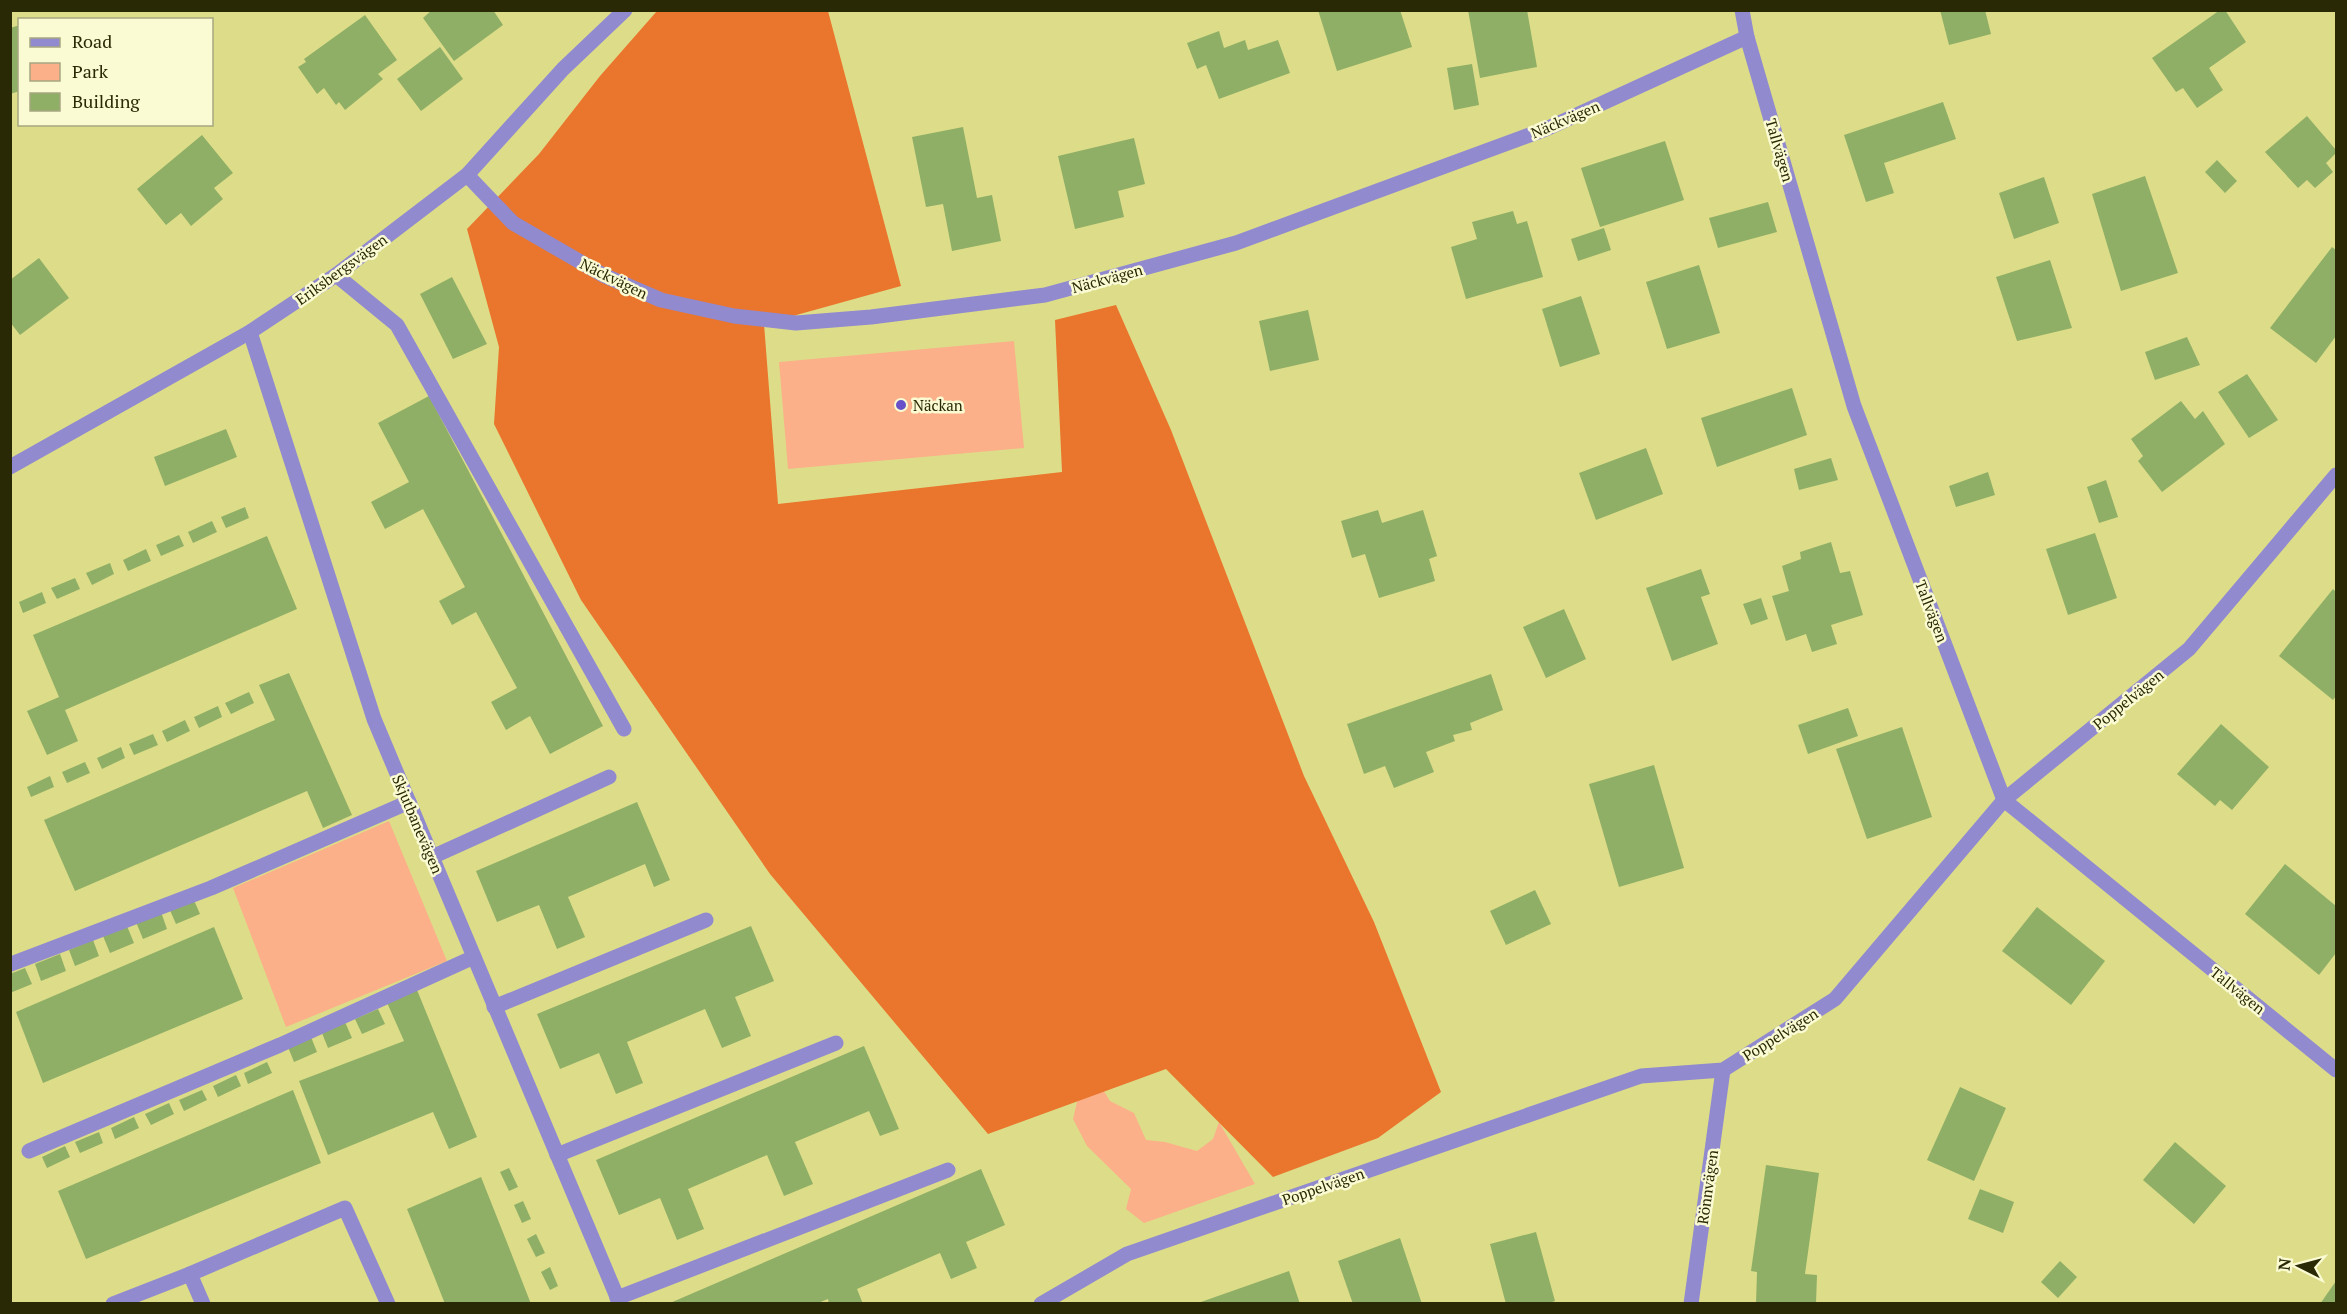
<svg xmlns="http://www.w3.org/2000/svg" width="2347" height="1314" viewBox="0 0 2347 1314" font-family="'PT Serif',serif">
<rect width="100%" height="100%" fill="#dddd89"/>
<!-- green -->
<g fill="#fbb089">
<path d="M1014,341l10,107 -236,21 -9,-107z"/>
<path d="M389,821l58,140 -161,66 -53,-139z"/>
<path d="M1097,1080l13,21 24,12 12,27 19,2 32,9 16,-12 6,-17 36,62 -111,39 -18,-14 5,-20 -44,-43 -14,-27 8,-34z"/>
</g>
<!-- forest -->
<path fill="#ea752d" d="M657,11h171l73,275 -137,38 14,180 284,-32 -7,-152 61,-15 55,125 133,346 70,146 67,170 -63,46 -105,39 -107,-108 -178,65 -218,-260 -189,-274 -87,-176 5,-77 -32,-118 72,-75 61,-78z"/>
<!-- building -->
<g fill="#8faf66">
<path d="M432,10h61l10,15 -49,36 -31,-43z"/>
<path d="M1318,10h82l12,37 -75,24z"/>
<path d="M1468,10h59l10,57 -57,11z"/>
<path d="M1940,10h45l6,24 -42,11z"/>
<path d="M2220,10h5l21,32 -37,26 14,22 -26,18 -14,-20 -7,4 -24,-34z"/>
<path d="M365,15l32,45 -19,14 5,5 -38,31 -6,-8 -3,3 -12,-17 -7,6 -19,-27 8,-5 -2,-3z"/>
<path d="M20,25v66l-10,3v-66z"/>
<path d="M1219,31l5,17 21,-8 3,10 30,-10 12,33 -71,26 -13,-34 -9,4 -10,-26z"/>
<path d="M440,47l23,32 -42,32 -24,-32z"/>
<path d="M1472,64l7,41 -25,5 -7,-42z"/>
<path d="M1943,102l13,37 -72,24 10,30 -28,9 -22,-67z"/>
<path d="M2307,116l29,34v3l-10,10 7,9 -18,16 -8,-8 -9,8 -33,-36z"/>
<path d="M963,127l14,71 15,-3 9,46 -49,10 -9,-47 -17,3 -14,-70z"/>
<path d="M202,135l31,38 -19,15 9,11 -32,27 -10,-13 -15,12 -29,-36z"/>
<path d="M1134,138l11,46 -27,7 6,26 -49,12 -17,-73z"/>
<path d="M1665,141l19,59 -84,27 -19,-59z"/>
<path d="M2217,160l20,21 -12,12 -20,-21z"/>
<path d="M2145,176l33,97 -57,18 -29,-97z"/>
<path d="M2044,177l15,46 -45,16 -15,-46z"/>
<path d="M1768,202l9,30 -59,16 -9,-30z"/>
<path d="M1513,211l4,13 10,-3 16,56 -77,22 -15,-52 26,-8 -5,-17z"/>
<path d="M1604,228l7,22 -33,11 -7,-22z"/>
<path d="M2332,247l4,3v86l-20,27 -46,-35z"/>
<path d="M39,258l30,40 -49,37 -10,-13v-42z"/>
<path d="M2050,260l22,68 -55,13 -21,-64z"/>
<path d="M1699,265l21,68 -53,16 -21,-67z"/>
<path d="M452,277l35,67 -34,15 -33,-65z"/>
<path d="M1581,296l19,58 -40,13 -18,-58z"/>
<path d="M1308,310l11,50 -49,11 -11,-50z"/>
<path d="M2187,337l13,28 -45,15 -10,-28z"/>
<path d="M2247,374l31,46 -29,18 -31,-46z"/>
<path d="M1792,388l15,47 -90,32 -16,-49z"/>
<path d="M429,396l174,330 -53,28 -20,-38 -24,14 -15,-28 26,-14 -41,-76 -24,13 -13,-24 26,-14 -42,-78 -38,20 -14,-27 38,-20 -31,-59z"/>
<path d="M2181,401l14,18 8,-8 22,33 -63,48 -24,-31 5,-5 -12,-17z"/>
<path d="M226,429l11,28 -72,29 -11,-29z"/>
<path d="M1646,448l17,46 -67,26 -17,-47z"/>
<path d="M1831,458l7,22 -39,10 -5,-21z"/>
<path d="M1988,472l7,23 -39,12 -7,-21z"/>
<path d="M2106,480l12,37 -19,6 -12,-36z"/>
<path d="M245,507l4,11 -23,10 -5,-11z"/>
<path d="M1378,510l4,13 41,-13 14,46 -8,3 6,22 -56,17 -14,-44 -13,4 -11,-37z"/>
<path d="M212,521l5,11 -24,11 -5,-11z"/>
<path d="M2095,533l22,65 -49,17 -22,-66z"/>
<path d="M179,535l5,11 -23,10 -5,-11z"/>
<path d="M267,536l30,73 -232,101 13,31 -31,14 -20,-44 32,-14 -26,-62z"/>
<path d="M1831,542l9,31 10,-2 13,44 -32,10 6,19 -25,8 -6,-18 -20,7 -14,-45 17,-5 -7,-25 19,-7 -1,-7z"/>
<path d="M146,549l5,12 -23,10 -5,-11z"/>
<path d="M110,563l4,11 -22,11 -6,-12z"/>
<path d="M1701,569l9,25 -9,3 17,47 -46,17 -26,-73z"/>
<path d="M75,578l5,11 -23,10 -6,-11z"/>
<path d="M2333,589l3,3v104l-3,4 -54,-44z"/>
<path d="M42,592l4,11 -23,10 -4,-11z"/>
<path d="M1761,598l7,21 -17,6 -8,-21z"/>
<path d="M1564,609l22,50 -40,19 -23,-51z"/>
<path d="M289,673l63,142 -29,13 -16,-37 -232,100 -31,-71 231,-100 -16,-35z"/>
<path d="M1491,674l12,36 -33,13 2,7 -19,5 2,6 -29,11 8,20 -40,16 -9,-22 -21,8 -17,-50z"/>
<path d="M249,692l5,11 -23,11 -6,-11z"/>
<path d="M218,706l4,11 -23,11 -5,-11z"/>
<path d="M1848,708l10,28 -50,18 -10,-29z"/>
<path d="M185,720l5,11 -23,11 -5,-11z"/>
<path d="M2221,724l48,43 -37,43 -12,-10 -5,6 -38,-32z"/>
<path d="M1902,727l30,90 -65,22 -31,-90z"/>
<path d="M153,734l5,11 -24,10 -5,-11z"/>
<path d="M121,747l4,11 -23,11 -5,-11z"/>
<path d="M85,762l5,11 -23,10 -5,-11z"/>
<path d="M1654,765l30,103 -65,19 -30,-103z"/>
<path d="M50,776l4,11 -23,10 -4,-10z"/>
<path d="M637,802l33,78 -16,7 -9,-23 -77,33 17,40 -28,12 -18,-44 -42,17 -21,-51z"/>
<path d="M2285,864l51,42v47l-17,22 -74,-61z"/>
<path d="M1535,890l16,34 -45,21 -16,-34z"/>
<path d="M193,898l7,16 -24,10 -7,-16z"/>
<path d="M2037,907l68,54 -34,44 -69,-54z"/>
<path d="M161,912l6,17 -24,10 -7,-17z"/>
<path d="M127,926l7,17 -24,10 -7,-17z"/>
<path d="M751,926l23,55 -39,16 16,39 -29,12 -17,-39 -78,33 16,41 -27,11 -17,-41 -39,16 -23,-55z"/>
<path d="M214,927l29,72 -200,84 -27,-71z"/>
<path d="M93,940l6,16 -24,10 -6,-16z"/>
<path d="M60,954l6,17 -25,10 -6,-17z"/>
<path d="M25,968l7,16 -22,9v-19z"/>
<path d="M415,985l62,152 -28,12 -16,-37 -105,43 -29,-74 105,-40 -19,-43z"/>
<path d="M378,1009l7,15 -23,10 -7,-15z"/>
<path d="M345,1022l7,16 -24,10 -6,-15z"/>
<path d="M311,1037l6,15 -23,10 -6,-15z"/>
<path d="M864,1046l35,83 -19,7 -11,-25 -74,31 18,42 -29,12 -17,-41 -79,34 16,40 -27,11 -17,-42 -41,17 -23,-55z"/>
<path d="M267,1062l5,11 -24,11 -4,-11z"/>
<path d="M236,1075l5,11 -23,11 -5,-11z"/>
<path d="M1960,1087l46,21 -32,73 -47,-21z"/>
<path d="M202,1090l5,10 -23,11 -5,-11z"/>
<path d="M293,1090l28,73 -235,96 -28,-68z"/>
<path d="M169,1103l5,11 -23,11 -6,-11z"/>
<path d="M134,1117l5,11 -24,11 -4,-11z"/>
<path d="M99,1132l4,11 -23,10 -5,-11z"/>
<path d="M2175,1142l51,44 -32,38 -51,-44z"/>
<path d="M65,1146l5,11 -23,11 -5,-11z"/>
<path d="M1766,1165l53,8 -14,101 12,1 -1,29h-60l1,-32 -6,-1z"/>
<path d="M509,1168l9,19 -9,4 -9,-19z"/>
<path d="M981,1169l24,56 -39,17 11,26 -26,11 -11,-26 -83,36 6,15h-34l-1,-5 -10,4h-148z"/>
<path d="M481,1177l27,68 23,59h-86l-11,-28 -27,-67z"/>
<path d="M1980,1189l34,13 -11,31 -35,-14z"/>
<path d="M523,1201l8,18 -9,4 -8,-18z"/>
<path d="M1536,1232l19,69 -9,3h-40l-16,-60z"/>
<path d="M536,1234l9,19 -9,4 -9,-18z"/>
<path d="M1400,1238l22,66h-69l-15,-43z"/>
<path d="M2060,1261l17,16 -19,21 -17,-16z"/>
<path d="M550,1267l8,19 -8,4 -9,-18z"/>
<path d="M1289,1271l11,33h-102v-1z"/>
<path d="M2336,1281v23h-16z"/>
</g>
<g fill="none" stroke-linecap="round" stroke-linejoin="round">
<!-- minor -->
<g stroke="#918acf" stroke-width="15">
<path d="M1742,10l5,27 107,369 150,394 332,270"/>
<path d="M467,175l46,48 90,52 58,25 73,16 62,7 75,-6 174,-22 191,-52 310,-114 201,-92"/>
<path d="M336,275l61,50 227,404"/>
<path d="M250,332l124,387 246,585"/>
<path d="M10,467l240,-135 86,-57 131,-100 96,-106 62,-59"/>
<path d="M432,857l177,-80"/>
<path d="M11,964l200,-76 198,-86"/>
<path d="M494,1007l212,-87"/>
<path d="M29,1151l251,-106 194,-88"/>
<path d="M557,1155l279,-112"/>
<path d="M617,1298l331,-128"/>
<path d="M113,1304l77,-30"/>
<path d="M203,1304l-13,-30 155,-66 43,96"/>
<path d="M1041,1304l86,-50 514,-178 82,-6 112,-71 169,-199 185,-151 147,-174"/>
<path d="M1691,1304l32,-234"/>
</g>
</g>
<!-- markers -->
<circle fill="#6950c9" stroke="#fbfbd3" stroke-width="2" cx="901" cy="405" r="6"/>
<g text-anchor="middle" dominant-baseline="central" stroke-width="5" stroke-linejoin="round" paint-order="stroke">
<!-- street labels -->
<g font-size="15" fill="#292905" stroke="#fbfbd3">
<text transform="translate(1565 119) rotate(-23)">Näckvägen</text>
<text transform="translate(1780 150) rotate(74)">Tallvägen</text>
<text transform="translate(341 269) rotate(-36)">Eriksbergsvägen</text>
<text transform="translate(614 278) rotate(26)">Näckvägen</text>
<text transform="translate(1107 278) rotate(-15)">Näckvägen</text>
<text transform="translate(1932 611) rotate(69)">Tallvägen</text>
<text transform="translate(2128 699) rotate(-39)">Poppelvägen</text>
<text transform="translate(418 824) rotate(67)">Skjutbanevägen</text>
<text transform="translate(2238 990) rotate(39)">Tallvägen</text>
<text transform="translate(1780 1034) rotate(-32)">Poppelvägen</text>
<text transform="translate(1323 1186) rotate(-19)">Poppelvägen</text>
<text transform="translate(1707 1187) rotate(-82)">Rönnvägen</text>
</g>
<!-- poi labels -->
<g font-size="15" fill="#292905" stroke="#fbfbd3" text-anchor="start">
<text x="913" y="405">Näckan</text>
</g>
</g>
<!-- border -->
<rect width="2347" height="1314" fill="none" stroke="#292905" stroke-width="24"/>
<!-- legend -->
<rect x="18" y="18" width="195" height="108" fill="#fbfbd3" stroke="#a7a781" stroke-width="1.5"/>
<rect x="30" y="38" width="30" height="9" fill="#918acf" stroke="#a7a781" stroke-width="1.5"/>
<text x="72" y="48" font-size="18" fill="#292905">Road</text>
<rect x="30" y="63" width="30" height="18" fill="#fbb089" stroke="#a7a781" stroke-width="1.5"/>
<text x="72" y="78" font-size="18" fill="#292905">Park</text>
<rect x="30" y="93" width="30" height="18" fill="#8faf66" stroke="#a7a781" stroke-width="1.5"/>
<text x="72" y="108" font-size="18" fill="#292905">Building</text>
<!-- north arrow -->
<g transform="translate(2299 1266) rotate(276)" stroke="#fbfbd3" stroke-width="4.5" paint-order="stroke">
<path d="M0-4.5L10 22L0 15L-10 22Z" fill="#292905"/>
<text y="-9" font-size="16" font-weight="bold" text-anchor="middle" fill="#292905">N</text>
</g>
</svg>
